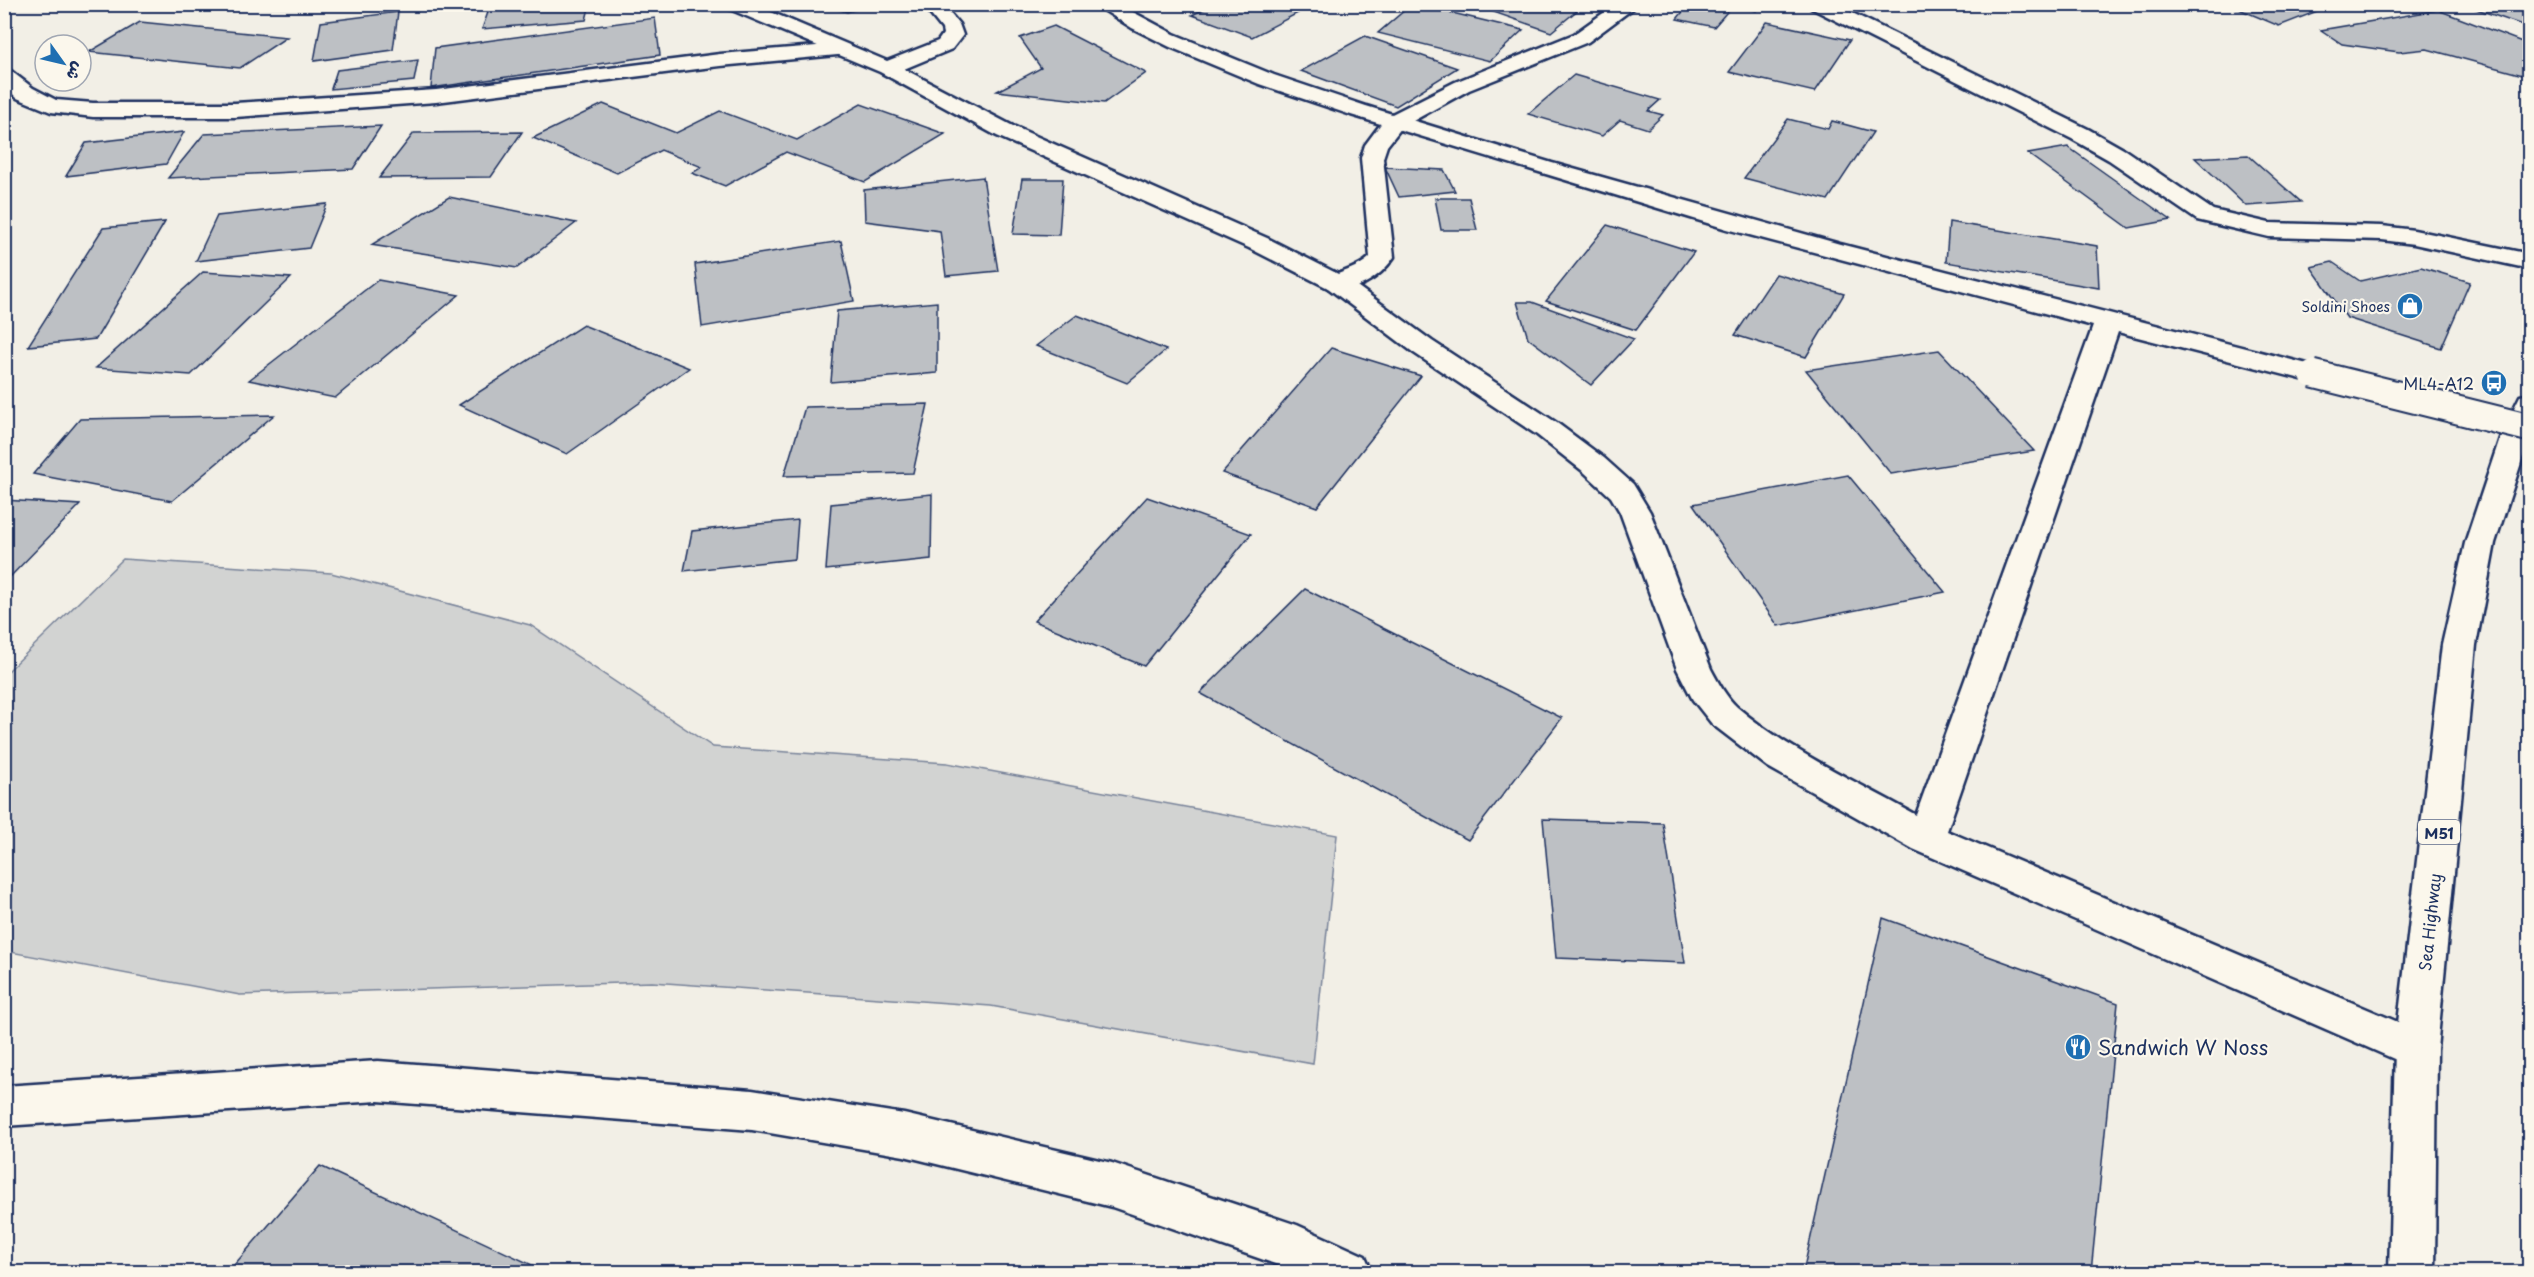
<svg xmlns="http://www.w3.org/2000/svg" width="2534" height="1277" viewBox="0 0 2534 1277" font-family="'Playpen Sans','Playpen Sans Arabic',sans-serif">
<rect width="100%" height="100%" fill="#f2efe6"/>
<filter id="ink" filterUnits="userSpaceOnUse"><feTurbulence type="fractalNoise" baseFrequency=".0167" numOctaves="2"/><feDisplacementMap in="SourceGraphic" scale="12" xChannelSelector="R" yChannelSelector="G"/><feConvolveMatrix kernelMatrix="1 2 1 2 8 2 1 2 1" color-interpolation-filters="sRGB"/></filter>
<g filter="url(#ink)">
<!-- green -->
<path fill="#d2d3d2" stroke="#768198" stroke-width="1.5" d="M123,559l208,14 199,52 183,122 234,16 390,72 -24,229 -322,-58 -339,-24 -412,13 -235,-44v-277z"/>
<!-- building -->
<g fill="#bdc0c4" stroke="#1b2f5e" stroke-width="1.5">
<path d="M491,4h99l-4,16 -104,9z"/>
<path d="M820,4h46l-4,4 -15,4z"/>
<path d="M1214,4h101l-63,33 -60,-22z"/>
<path d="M1412,4h3l108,26 -33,31 -112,-28z"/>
<path d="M1471,4h114l-34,28z"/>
<path d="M1689,4h37l6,2 -18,21 -37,-8z"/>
<path d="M1731,4h33l-8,7z"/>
<path d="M2227,4h88l10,4 -46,18z"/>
<path d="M2462,4h68v20l-5,2z"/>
<path d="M2438,10l92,35v32l-103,-28 -28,3 -57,-8 -21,-14z"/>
<path d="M398,12l-5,38 -79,11 7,-39z"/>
<path d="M655,18l5,37 -229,33 4,-40z"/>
<path d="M140,22l147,15 -47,31 -151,-16z"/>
<path d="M1767,22l83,18 -35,52 -86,-20z"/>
<path d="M1054,26l92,47 -42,30 -107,-12 44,-23 -21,-30z"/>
<path d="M1365,36l92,32 -61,38 -95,-35z"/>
<path d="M418,60l-4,21 -83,8 6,-19z"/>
<path d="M1574,75l86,25 -12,11 15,4 -15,14 -28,-9 -18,16 -74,-22z"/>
<path d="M603,104l73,29 44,-22 77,29 64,-36 84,30 -80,48 -79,-30 -61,34 -33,-13 10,-6 -41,-17 -44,23 -84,-35z"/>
<path d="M1788,119l40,10 4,-8 41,11 -45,68 -84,-22z"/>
<path d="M381,126l-28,43 -185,9 36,-44z"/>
<path d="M184,132l-18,32 -100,12 20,-33z"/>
<path d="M522,132l-31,45 -112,1 35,-45z"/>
<path d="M2068,147l103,73 -42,8 -101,-74z"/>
<path d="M2248,155l53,47 -55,4 -51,-48z"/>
<path d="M1385,167l59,3 11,21 -56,6z"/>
<path d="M983,177l15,94 -52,5 -6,-45 -75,-10 -1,-31z"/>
<path d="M1022,179h41l-4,56 -46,-1z"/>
<path d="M449,197l127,26 -59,45 -146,-23z"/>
<path d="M1435,198h34l8,32h-36z"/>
<path d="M327,204l-18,44 -113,13 21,-45z"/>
<path d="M165,222l-69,117 -68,7 75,-118z"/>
<path d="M1949,222l148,24 2,42 -153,-26z"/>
<path d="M1607,225l87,27 -58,78 -90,-29z"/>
<path d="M841,241l13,60 -152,26 -7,-63z"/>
<path d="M2332,262l28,19 61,-14 49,15 -29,66 -94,-30 -36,-51z"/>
<path d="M203,272l88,6 -100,97 -95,-7z"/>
<path d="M1776,274l68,20 -38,63 -71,-22z"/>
<path d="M378,280l81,15 -124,103 -86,-18z"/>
<path d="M937,302v71l-106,9 6,-71z"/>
<path d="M1517,302h15l102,37 -43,46 -63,-47z"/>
<path d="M1077,315l89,35 -39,33 -91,-37z"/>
<path d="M583,325l106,43 -122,86 -108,-49z"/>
<path d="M1331,348l90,28 -104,131 -95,-34z"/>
<path d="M1939,350l95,101 -143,23 -85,-104z"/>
<path d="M928,404l-15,69 -129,3 21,-69z"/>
<path d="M274,415l-102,86 -139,-27 47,-55z"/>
<path d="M1848,475l97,117 -167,34 -85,-122z"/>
<path d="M932,494l-1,65 -105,11 5,-66z"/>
<path d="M1147,497l104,37 -107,132 -110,-45z"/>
<path d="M4,500l76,5 -70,72 -6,-1z"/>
<path d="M798,520l-3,39 -111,12 8,-40z"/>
<path d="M1305,589l257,129 -94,122 -268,-147z"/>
<path d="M1543,819l120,4 22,140 -129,-5z"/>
<path d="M1883,918l235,85 -27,269h-288z"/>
<path d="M320,1166l227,106h-319z"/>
</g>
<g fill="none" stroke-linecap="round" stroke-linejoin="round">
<defs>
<g id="minor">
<path d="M1616,4h23l-51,38 -119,48 -67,37 -15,19 -4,12 11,99c-14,21 -40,38 -66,31l-4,-5c7,-10 32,-12 46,-26l-9,-99 4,-13 21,-28 69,-35 119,-48z"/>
<path d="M1809,4h25l254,125 37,21 88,60 56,13 113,3 32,4 116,24v15l-116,-25 -32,-4 -113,-3 -72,-17 -88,-60 -37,-21 -261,-131z"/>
<path d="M841,44l7,2 3,4 -3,4 -128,12 -284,36 -201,15h-142l-42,-5 -34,-14 -13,-12v-17l7,2 22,17 23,12 37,3h142l201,-13 284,-36z"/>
<path d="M378,1061l374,29 152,24 208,49 185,62 68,31 7,16h-74l-186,-65 -208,-51 -152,-26 -374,-29 -374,25v-40z"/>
</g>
<path id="major" d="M725,4h27l135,57 51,-20 5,-7 -1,-5 -20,-25h20l17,20 4,11 -11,14 -48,20 109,57 254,112 79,40 86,63 125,82 47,35 29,26 17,28 61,157c7,13 15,28 26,38 53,45 119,74 179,108l177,-489 -366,-97 -376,-114 -92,-31 -89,-37 -38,-19 -38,-24h24l56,30 100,41 92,31 186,57 288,81 483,124 4,6 -4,6 -10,2 -195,-50 -171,499 484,205 6,13 -6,13 -15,6 -15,-6 -488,-213 -145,-82 -56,-43 -19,-24 -16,-31 -57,-157 -9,-15 -27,-25 -47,-37 -123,-82 -86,-65 -79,-40 -252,-112 -117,-64 -153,-64z"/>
<path id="highway" d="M2530,394v41l-35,108 -19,102 -39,404 -2,223h-46l6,-223 47,-404 23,-102 37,-111 18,-36z"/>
</defs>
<!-- minor casing -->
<use href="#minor" stroke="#1b2f5e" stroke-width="5"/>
<!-- major casing -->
<use href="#major" stroke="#1b2f5e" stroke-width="5"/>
<!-- highway casing -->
<use href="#highway" stroke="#1b2f5e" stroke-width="5"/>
<!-- minor -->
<use href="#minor" fill="#fbf7ec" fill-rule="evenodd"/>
<!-- major -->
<use href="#major" fill="#fbf7ec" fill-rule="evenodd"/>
<!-- highway -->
<use href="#highway" fill="#fbf7ec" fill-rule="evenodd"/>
<defs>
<path id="major-bridge" d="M2313,374l217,54"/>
</defs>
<!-- major-bridge casing -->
<use href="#major-bridge" stroke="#1b2f5e" stroke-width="31" stroke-linecap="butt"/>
<!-- major-bridge -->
<use href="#major-bridge" stroke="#fbf7ec" stroke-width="27"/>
</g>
</g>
<!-- icons -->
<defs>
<symbol id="shop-disc" viewBox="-11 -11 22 22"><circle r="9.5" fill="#1f6fb2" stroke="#fbf7ec"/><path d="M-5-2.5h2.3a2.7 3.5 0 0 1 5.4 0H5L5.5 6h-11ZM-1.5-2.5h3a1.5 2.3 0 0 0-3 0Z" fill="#fff"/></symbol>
<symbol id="bus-disc" viewBox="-11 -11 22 22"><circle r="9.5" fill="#1f6fb2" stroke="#fbf7ec"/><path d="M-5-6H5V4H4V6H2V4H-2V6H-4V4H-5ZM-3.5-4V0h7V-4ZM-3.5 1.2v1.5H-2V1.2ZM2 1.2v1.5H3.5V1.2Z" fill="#fff"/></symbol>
<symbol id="restaurant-disc" viewBox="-11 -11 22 22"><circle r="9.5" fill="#1f6fb2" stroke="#fbf7ec"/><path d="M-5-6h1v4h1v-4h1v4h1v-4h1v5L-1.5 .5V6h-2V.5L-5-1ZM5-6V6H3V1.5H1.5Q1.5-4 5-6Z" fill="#fff"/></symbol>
</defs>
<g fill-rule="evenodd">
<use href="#shop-disc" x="2395" y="291" width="30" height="30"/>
<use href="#bus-disc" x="2479" y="368" width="30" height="30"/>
<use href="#restaurant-disc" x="2063" y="1032" width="30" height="30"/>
</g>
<g text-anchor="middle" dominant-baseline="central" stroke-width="4.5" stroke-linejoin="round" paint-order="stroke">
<!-- far-poi labels -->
<g font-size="14" fill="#1b2f5e" stroke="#fbf7ec" text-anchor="end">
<text x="2390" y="306">Soldini Shoes</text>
</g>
<!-- shield labels -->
<rect fill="#fbf7ec" stroke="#5e6b89" stroke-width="1.5" x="2418" y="820" width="42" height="24" rx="4.5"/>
<g font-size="15" font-weight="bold" fill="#1b2f5e">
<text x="2439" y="832">M51</text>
</g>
<!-- poi labels -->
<g font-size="16" fill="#1b2f5e" stroke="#fbf7ec" text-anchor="end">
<text x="2474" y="383">ML4-A12</text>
</g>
<!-- street labels -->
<g font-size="16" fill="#1b2f5e" stroke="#fbf7ec">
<text transform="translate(2429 922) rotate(-84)">Sea Highway</text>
</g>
<!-- near-poi labels -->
<g font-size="20" fill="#1b2f5e" stroke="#fbf7ec" text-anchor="start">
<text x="2098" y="1047">Sandwich W Noss</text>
</g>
</g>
<!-- margin -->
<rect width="2534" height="1277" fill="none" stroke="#fbf7ec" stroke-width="24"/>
<rect x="12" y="12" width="2510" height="1253" fill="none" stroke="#1b2f5e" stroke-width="2" filter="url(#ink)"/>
<!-- north arrow -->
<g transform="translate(63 63) rotate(124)"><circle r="28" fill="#fbf7ec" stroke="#a1a7b3" stroke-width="1.5"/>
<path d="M0-4.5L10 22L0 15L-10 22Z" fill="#1f6fb2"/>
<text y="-9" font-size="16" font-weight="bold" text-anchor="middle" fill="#1b2f5e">ش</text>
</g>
</svg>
